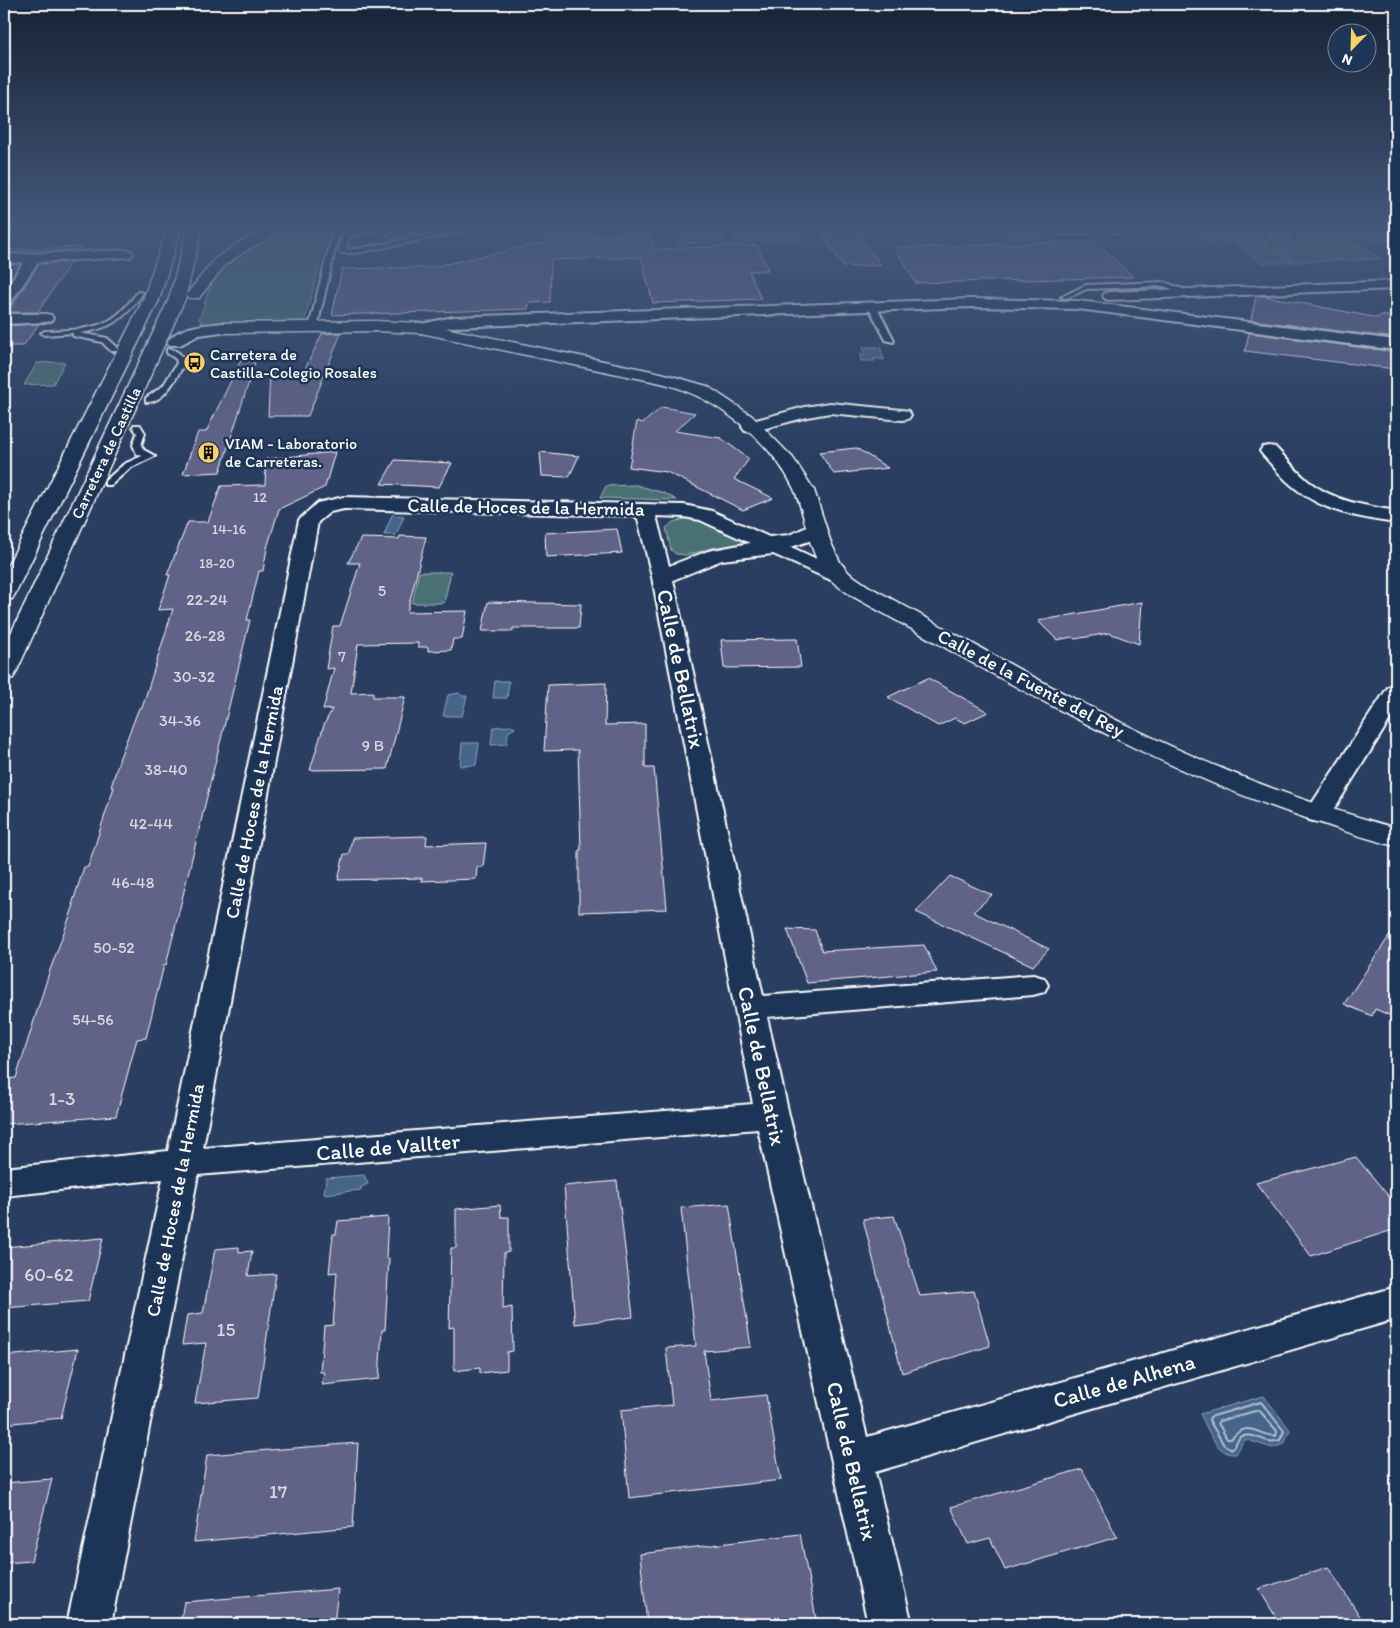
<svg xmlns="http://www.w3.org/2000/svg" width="1400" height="1628" viewBox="0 0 1400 1628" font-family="Itim,sans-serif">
<rect width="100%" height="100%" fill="#2a3e61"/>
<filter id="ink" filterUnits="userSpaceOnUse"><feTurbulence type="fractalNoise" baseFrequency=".02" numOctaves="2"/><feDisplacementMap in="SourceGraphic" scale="10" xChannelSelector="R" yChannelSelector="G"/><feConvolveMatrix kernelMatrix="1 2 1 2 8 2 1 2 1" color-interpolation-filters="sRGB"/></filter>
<g filter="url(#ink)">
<!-- green -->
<g fill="#496f73" stroke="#a4b7b9">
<path d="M293,228h38l-2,2 -25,93 -94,2 -9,-3 -2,-3c6,-14 9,-31 16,-44 10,-19 58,-41 78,-47z"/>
<path d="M673,228h45l6,14 -46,2z"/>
<path d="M731,228h67l6,11 -67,3z"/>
<path d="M928,228h70l3,3 -69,2z"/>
<path d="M1001,228h117l6,6 -114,4z"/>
<path d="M1216,228h180v13l-59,-4 9,7 11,-1 24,16 -86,3 -22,-16h7l-15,-12h20l16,11h3l-8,-6 39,-2z"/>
<path d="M1257,232l11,8 -5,1 29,21 -30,1 -29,-22 -24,1 -10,-8z"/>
<path d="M65,362l-12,22 -29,1 13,-22z"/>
<path d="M636,485l28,8 13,7 -77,-2 6,-12z"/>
<path d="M685,519l14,2 43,20v4l-26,2 -29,8 -11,-1 -5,-4 -5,-22 7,-6z"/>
<path d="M419,572h32l-7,31h-32z"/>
</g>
<!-- water -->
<g fill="#45658a" stroke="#8fa3b9">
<path d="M63,228h51l-3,5 -53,1z"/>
<path d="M863,347h17l4,13 -10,-2 1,3h-14l-1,-6h5z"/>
<path d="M392,515l12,1 -8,19h-12z"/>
<path d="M495,681h14l-2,17h-14z"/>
<path d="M459,693l3,3h5l-5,20h-19l5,-21z"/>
<path d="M512,726l3,2 -7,4 -1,12 -16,1 2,-18z"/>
<path d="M462,743h17l-3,22 -16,1z"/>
<path d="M364,1175l4,9 -7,3v3l-37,4 2,-16z"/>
<path d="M1264,1396l26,34 -6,14 -12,4 -24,-8h-4l-8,14c-20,2 -28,-26 -36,-40z"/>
</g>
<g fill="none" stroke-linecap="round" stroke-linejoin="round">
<!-- shore -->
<g stroke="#b5c1d0" stroke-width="2">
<path d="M1261,1402l23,29 -4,9c-17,6 -21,-9 -40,-3l-8,12 -8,-4 -15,-25 1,-3z"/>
<path d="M1259,1410l18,21 -1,5c-21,-1 -27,-17 -45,3h-4l-9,-16 1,-2z"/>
</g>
<!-- stream -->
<path fill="#8fa3b9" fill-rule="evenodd" d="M1295,228h17l84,7v2l-99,-8z"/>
</g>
<!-- building -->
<g fill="#606287" stroke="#fff">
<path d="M828,228h26l27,37 -38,2 -22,-36 8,-1z"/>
<path d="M649,234l5,15 103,-4 11,25 -19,1 12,28 -108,4 -12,-46 -90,3 -1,42 -21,1 -1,6 -196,6 10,-46 90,-2 116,-25v-4z"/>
<path d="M1095,241l39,36 -218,6 -21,-35z"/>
<path d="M81,247l-2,3 -75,3v-3z"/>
<path d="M71,262l-33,50h-30l31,-48z"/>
<path d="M20,264l-16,25v-24z"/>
<path d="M1256,296h9l113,22 3,-3 15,3v20l-145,-18z"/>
<path d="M39,324l-16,22h-19v-20z"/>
<path d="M341,333l-33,83h-40l2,-43h33l19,-39z"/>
<path d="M1249,333l147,19 -1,17 -150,-18z"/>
<path d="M242,358l13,5 -35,109 -37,2 15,-42h8z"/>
<path d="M662,407l33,6 -20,18 46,7 28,21 -15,20 39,19 -30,12 -76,-38 -38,-5 8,-46 6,2z"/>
<path d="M856,448l32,20 -54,6 -15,-22z"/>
<path d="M335,452l-10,35 -46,22 -12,39 -4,23h-4l-12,49h3l-84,345h-2l-18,73 -9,1 -21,77 -112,8v-45l12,-1 33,-105 25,-68h-2l12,-38h4l26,-80h-3l9,-30 19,-49h3l31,-99 -15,1 12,-35h-3l21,-53h20l13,-36 44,-1 1,-26z"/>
<path d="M540,452l39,4 -10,21 -27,-1z"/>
<path d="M395,460l57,3 -13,24 -58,-3z"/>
<path d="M617,529l5,24 -76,4 -1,-24z"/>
<path d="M400,536l26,1 -19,75 60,-1 -5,28h-9l-2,11 -23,1v-4h-10v-4l-60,1 -7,49 22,-1v5h32l-18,72 -77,1 14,-45 8,-16 -9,1 11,-42 -8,1 7,-43h7l20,-63h-12l13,-25 38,1z"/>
<path d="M488,602l93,2 -2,24h-66v3h-31z"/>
<path d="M1142,602l-3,42 -30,-11 -34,6 -3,-2 -15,3 -19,-19z"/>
<path d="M797,639l4,28 -77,1 -3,-28z"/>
<path d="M928,678l60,34 -23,11 -10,-5 -17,8 -50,-29z"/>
<path d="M606,683l-1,42 40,-1v44h9l13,141 -88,3v-62h2l-3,-100 -34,1 4,-66z"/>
<path d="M427,836l-1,9 60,-2 -3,24h-6l-1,12 -55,2 1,-3 -84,2 6,-26h5l3,-16z"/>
<path d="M950,876l42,19 -19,17 76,37 -16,17 -117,-54z"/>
<path d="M1396,926v92l-21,-9 -3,7 -28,-12z"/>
<path d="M787,929l28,1 7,21 102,-6 13,27 -130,11z"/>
<path d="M1356,1157l40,48v24l-85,27 -55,-73z"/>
<path d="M617,1181l16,136 -58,7 -11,-138z"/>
<path d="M729,1204l22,143 -47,4 7,50 55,-6 15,85 -152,18 -8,-88 51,-5 -6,-57 30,-2 -15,-138z"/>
<path d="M500,1205l1,12h8v35l-5,1 -1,56 9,-2 1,44 -6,1v18l-27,3v-5l-26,3v-44l-5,1 2,-80h5v-39z"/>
<path d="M894,1216l26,80 54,-5 16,55 -88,27 -39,-154z"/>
<path d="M388,1217l-2,41h3l-4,72h-3l-3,49 -57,6 2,-13h-4l4,-46 9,-1 4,-53 -8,1 4,-39h3l2,-13z"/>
<path d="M103,1238l-15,63 -84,7v-61z"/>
<path d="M239,1247v5l13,-1 -4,25 28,-2 -18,124 -63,5 11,-60 -24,2 5,-30 16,-2 12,-64z"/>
<path d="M78,1349l-17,69 -57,6v-68z"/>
<path d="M358,1443l-5,84 -159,15 13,-87z"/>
<path d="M1082,1469l35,68 -112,33 -15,-32 -22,6 -17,-37z"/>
<path d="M52,1479l-21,82 -27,2v-80z"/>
<path d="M800,1534l17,90h-170l-7,-70z"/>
<path d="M1328,1567l37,57h-85l-21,-35z"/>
<path d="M338,1589l-4,35h-154l4,-22z"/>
</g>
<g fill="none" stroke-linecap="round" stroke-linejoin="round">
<defs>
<g id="service">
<path d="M334,228h6l-23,99 -4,2 -4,-2z"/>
<path d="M345,228h6l-1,4 23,-4h12l-36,8 -3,13h11l110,-21h12l-122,25h-15l-3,-2z"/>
<path d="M419,228h12l-40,9 -3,-2z"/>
<path d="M1164,282l32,12 -3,2 -30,-10 -76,3 -21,9 -5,-1 25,-12z"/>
<path d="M138,292l5,1c-19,26 -30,35 -63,40l27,5 10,9v4h-6l-9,-9 -29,-6v-3l-28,2 -4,-2 4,-2c23,-1 53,0 72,-16 8,-6 14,-15 21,-23z"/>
<path d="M870,305l6,1 18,34 -1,2 -7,-2 -18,-34z"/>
<path d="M167,349c8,-1 16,6 18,14 -8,13 -21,41 -39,39v-4l17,-12 14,-23 -1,-4 -9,-6z"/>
<path d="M134,425h6l5,8 -4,12 3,5 11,6 -25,12 -19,17h-6v-4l19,-17 18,-8 -5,-2 -4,-9 4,-12 -4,-6z"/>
</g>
<g id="minor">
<path d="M126,250l5,1 2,3 -2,3 -93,5 -29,43 -5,1v-14l20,-30 -20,1v-8z"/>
<path d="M1396,281v8l-286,11 -5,-1 -2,-3 2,-3 5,-1z"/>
<path d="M970,299l108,2 318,39v10l-318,-41 -108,-2 -517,20 -32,6 -5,-2 -3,-3 3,-3 37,-8z"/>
<path d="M4,314h42l5,1 2,3 -2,3 -5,1 -42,2z"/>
<path d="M224,323l5,2 3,3 -3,3 -30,4 -19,10h-10l-3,-3c12,-17 39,-17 57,-19z"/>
<path d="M830,403l72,7 6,1 3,4 -3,4 -6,1 -72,-7 -23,4 -56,15 -6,-1 -3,-4 3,-4 60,-16z"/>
<path d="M1269,446l6,1c11,11 21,24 33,34 26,20 57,25 88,30v12c-35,-5 -73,-11 -101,-35 -12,-9 -22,-22 -32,-33l-3,-4 3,-4z"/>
<path d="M344,497l340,8 28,6 57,26 20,-2 27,-12 7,2 3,4 -14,11 -21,7 56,26 3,4 -3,4 -7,2 -7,-2 -60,-27 -51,6 -49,20 90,416 270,-21 11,3 4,7 -4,7 -11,3 -266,22 22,98 78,322 529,-150v32l-521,153 37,152h-44l-110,-495 -560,46 -87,449h-44l96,-445 -159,17v-28l164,-17 131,-631 18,-17zM344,509l291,7 3,3 14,58 101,527 -550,44 115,-626 12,-10zM656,516l28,1 16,3 50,23 -42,8 -39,15z"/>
<path d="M1396,685v25l-65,104 -4,6 -9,2 -9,-2 -4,-6 83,-127z"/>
</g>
<path id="tertiary" d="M374,321l47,2 240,50 46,13 45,30 41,42 21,32 17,53 9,19 9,11 19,13c118,64 235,134 360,185 55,23 111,41 168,57v18c-30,-7 -60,-18 -90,-28 -161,-53 -306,-141 -454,-222 -8,-6 -17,-11 -24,-19 -21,-26 -21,-59 -34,-88 -23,-49 -81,-94 -133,-106l-240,-50 -47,-2 -150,2 -6,-2 -2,-3 2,-3 6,-2z"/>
<g id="trunk">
<path d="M167,228h14l-22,72 -144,294 -3,5 -8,2v-28l139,-273z"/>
<path d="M188,228h14l-17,71 -169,374 -3,5 -9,2v-32l165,-349z"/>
<path d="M269,228h18l-2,3 -37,18 -23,16 -26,33h-10l-3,-3 29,-36 23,-16z"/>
</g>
</defs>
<!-- service casing -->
<use href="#service" stroke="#fff" stroke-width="4"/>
<!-- minor casing -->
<use href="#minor" stroke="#fff" stroke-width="4"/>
<!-- tertiary casing -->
<use href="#tertiary" stroke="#fff" stroke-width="3"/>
<!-- trunk casing -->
<use href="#trunk" stroke="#fff" stroke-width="3"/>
<!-- service -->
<use href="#service" fill="#1d3557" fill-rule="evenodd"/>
<!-- minor -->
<use href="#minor" fill="#1d3557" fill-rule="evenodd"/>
<!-- tertiary -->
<use href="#tertiary" fill="#1d3557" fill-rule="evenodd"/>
<!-- trunk -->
<use href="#trunk" fill="#1d3557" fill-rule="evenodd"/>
</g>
</g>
<!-- sky -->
<linearGradient id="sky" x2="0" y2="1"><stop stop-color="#172235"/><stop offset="0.5" stop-color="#44587b"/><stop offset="1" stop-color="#44587b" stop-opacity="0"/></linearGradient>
<rect width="1400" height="456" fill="url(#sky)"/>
<!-- icons -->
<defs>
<symbol id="bus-disc" viewBox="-11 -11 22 22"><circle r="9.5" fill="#ffd166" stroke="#1d3557"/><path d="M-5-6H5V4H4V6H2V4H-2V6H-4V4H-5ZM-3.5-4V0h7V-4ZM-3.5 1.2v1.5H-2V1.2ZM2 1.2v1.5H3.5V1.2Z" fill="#111"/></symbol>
<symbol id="building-disc" viewBox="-11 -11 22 22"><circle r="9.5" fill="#ffd166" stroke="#1d3557"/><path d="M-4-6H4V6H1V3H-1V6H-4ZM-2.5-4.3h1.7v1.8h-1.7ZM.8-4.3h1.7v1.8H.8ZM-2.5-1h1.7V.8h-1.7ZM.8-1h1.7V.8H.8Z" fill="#111"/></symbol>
</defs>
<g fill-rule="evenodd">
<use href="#bus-disc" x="182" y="350" width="25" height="25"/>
<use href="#building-disc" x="196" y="440" width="25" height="25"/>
</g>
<g text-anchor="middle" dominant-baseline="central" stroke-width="5" stroke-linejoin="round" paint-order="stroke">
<!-- far-number labels -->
<g font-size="14" fill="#d7d8e1">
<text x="260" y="497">12</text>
<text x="229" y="529">14-16</text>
<text x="217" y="563">18-20</text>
</g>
<!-- far-poi labels -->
<g font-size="16" fill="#fff" stroke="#1d3557" text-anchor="start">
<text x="210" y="354">Carretera de<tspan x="210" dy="18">Castilla-Colegio Rosales</tspan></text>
<text x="225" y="443">VIAM - Laboratorio<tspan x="225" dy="18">de Carreteras.</tspan></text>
</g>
<!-- far-street labels -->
<g font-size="16" fill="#fff" stroke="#1d3557">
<text transform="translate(106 453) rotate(-65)">Carretera de Castilla</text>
</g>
<!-- number labels -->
<g font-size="16" fill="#d7d8e1">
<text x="382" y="590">5</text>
<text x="207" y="599">22-24</text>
<text x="205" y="635">26-28</text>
<text x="342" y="656">7</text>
<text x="194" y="676">30-32</text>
<text x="180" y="720">34-36</text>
<text x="373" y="745">9 B</text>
<text x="166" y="769">38-40</text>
<text x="151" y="823">42-44</text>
<text x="133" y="882">46-48</text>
<text x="114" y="947">50-52</text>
<text x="93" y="1019">54-56</text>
</g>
<!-- street labels -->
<g font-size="19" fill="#fff" stroke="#1d3557">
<text transform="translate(526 507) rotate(1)">Calle de Hoces de la Hermida</text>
<text transform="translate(1031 683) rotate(28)">Calle de la Fuente del Rey</text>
<text transform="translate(254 802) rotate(-79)">Calle de Hoces de la Hermida</text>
<text transform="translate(175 1200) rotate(-79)">Calle de Hoces de la Hermida</text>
</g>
<!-- near-number labels -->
<g font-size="19" fill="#d7d8e1">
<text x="62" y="1098">1-3</text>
<text x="49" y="1274">60-62</text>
<text x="226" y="1329">15</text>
<text x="278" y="1491">17</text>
</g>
<!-- near-street labels -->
<g font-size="22" fill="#fff" stroke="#1d3557">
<text transform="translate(681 669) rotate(78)">Calle de Bellatrix</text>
<text transform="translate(762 1066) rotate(78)">Calle de Bellatrix</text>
<text transform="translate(388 1147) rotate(-5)">Calle de Vallter</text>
<text transform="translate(1124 1381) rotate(-16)">Calle de Alhena</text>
<text transform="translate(852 1461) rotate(77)">Calle de Bellatrix</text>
</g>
</g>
<!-- margin -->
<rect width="1400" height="1628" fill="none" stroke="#1d3557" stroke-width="20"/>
<rect x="10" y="10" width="1380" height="1608" fill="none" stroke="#fff" stroke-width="2" filter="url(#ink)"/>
<!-- north arrow -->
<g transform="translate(1352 48) rotate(203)"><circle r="24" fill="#1d3557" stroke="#77869a"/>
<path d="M0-4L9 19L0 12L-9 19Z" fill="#ffd166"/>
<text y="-8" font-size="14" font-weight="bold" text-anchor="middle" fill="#ffffff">N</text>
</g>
</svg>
